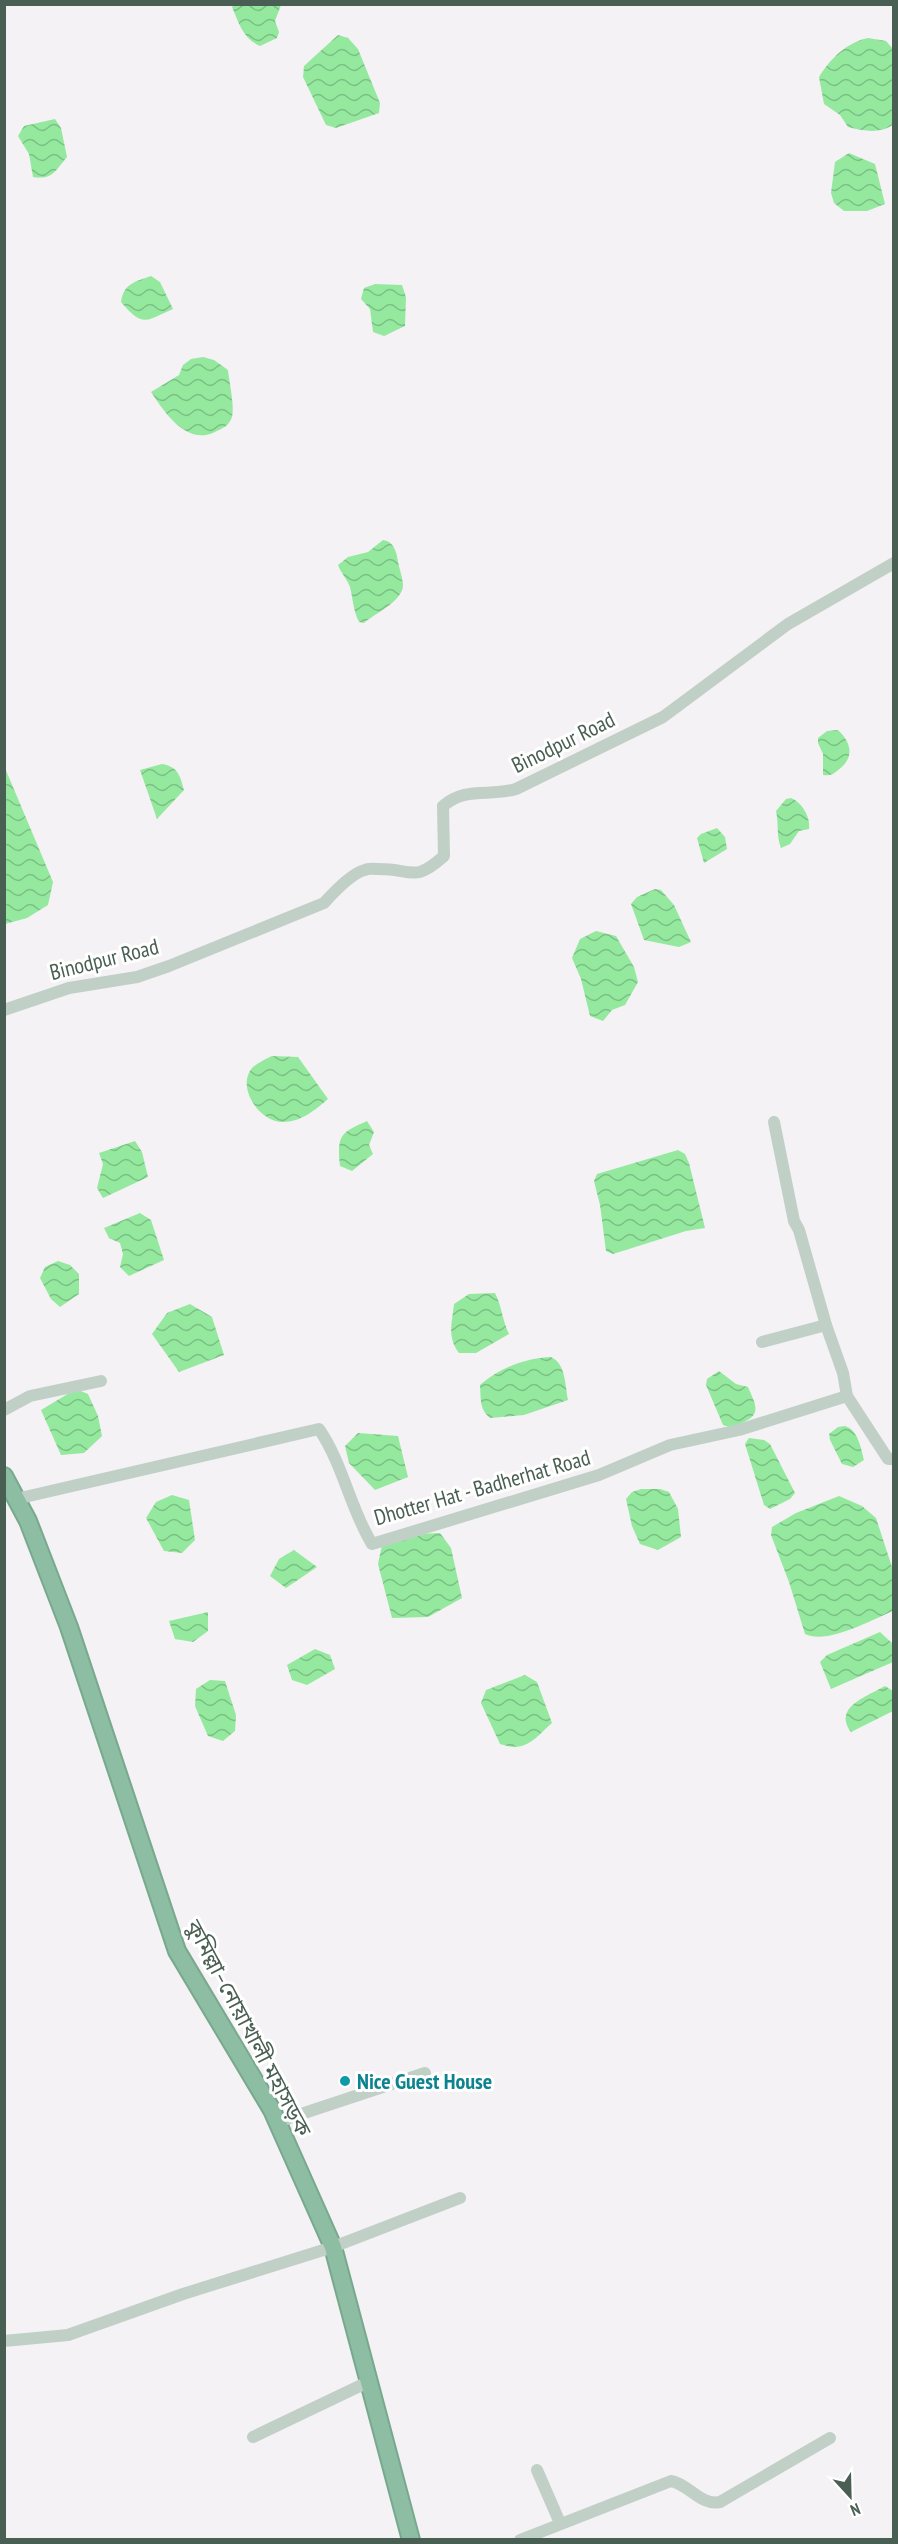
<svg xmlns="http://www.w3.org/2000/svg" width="898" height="2544" viewBox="0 0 898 2544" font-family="'PT Sans Narrow','Noto Sans Bengali',sans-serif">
<defs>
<pattern id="water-waves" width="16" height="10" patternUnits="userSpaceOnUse" patternTransform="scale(1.5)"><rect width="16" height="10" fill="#94e99f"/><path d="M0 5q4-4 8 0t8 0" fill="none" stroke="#7bc084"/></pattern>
</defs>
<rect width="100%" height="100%" fill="#f4f2f4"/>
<!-- water -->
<g fill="url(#water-waves)">
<path d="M234,5h47l-6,16 4,11 -2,6 -17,8c-17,-7 -21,-23 -28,-39z"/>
<path d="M338,35l10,3 10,11 22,54 -1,10 -43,15 -10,-3 -23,-48 1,-11z"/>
<path d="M868,38l18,3 7,8v76c-14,9 -29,6 -45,2l-8,-12 -16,-11 -5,-27c12,-19 27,-34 49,-39z"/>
<path d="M55,119l6,9 6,29c-12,14 -14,23 -34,20l-4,-23 -11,-18 6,-10z"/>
<path d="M849,153l26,11 10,40 -18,7h-23l-10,-8 -3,-10 4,-31z"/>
<path d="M151,276l9,6 13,27c-28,12 -30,19 -52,-7 3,-19 14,-20 30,-26z"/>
<path d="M375,284l27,1 4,12 -1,29 -21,10 -11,-4 -3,-23 -9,-10 3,-11z"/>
<path d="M203,357l11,3 14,10c1,11 7,37 4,47 -3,9 -9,11 -17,15 -28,14 -50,-19 -64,-40l28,-17 4,-10 8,-6z"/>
<path d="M383,540c9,1 12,8 14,16 1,9 5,19 6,28 1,17 -28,29 -39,39l-5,-1c-6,-12 -6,-23 -9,-35 -3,-8 -9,-14 -12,-22l10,-8 20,-5z"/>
<path d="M838,730c15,14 16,29 -1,41 -5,4 -7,5 -14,4v-21l-5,-11v-5l9,-7z"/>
<path d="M162,764c16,3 18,11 22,26l-27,29 -17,-49z"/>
<path d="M5,768l48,114 -5,23 -21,13 -22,6z"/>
<path d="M791,798c11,4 20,20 18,31l-10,2 -9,13 -9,4c-5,-13 -2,-24 -5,-37l10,-12z"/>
<path d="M717,828l8,9 2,12 -23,14 -7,-25 4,-4z"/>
<path d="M655,889l6,1 13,15 17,37 -12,5 -35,-7 -13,-36 6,-7z"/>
<path d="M596,931l20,5 18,31 4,15 -13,23 -13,5 -9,11 -13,-5 -9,-37 -9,-21 8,-19z"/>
<path d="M272,1056l26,1 30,42c-13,11 -27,23 -45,23 -24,0 -47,-35 -31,-54 5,-5 14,-9 20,-12z"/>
<path d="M367,1121l7,11 -5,13 4,9 -21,17 -12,-5c-3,-31 0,-33 27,-45z"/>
<path d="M135,1141l7,11 6,25 -45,21 -6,-10 6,-24 -4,-11z"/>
<path d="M678,1150l7,4 4,9 16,65 -19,3 -73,23 -7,-3 -6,-46 -6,-24 3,-7z"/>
<path d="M140,1213l11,7 13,40 -35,16 -9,-9 3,-13 -3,-11 -11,-5 -5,-10z"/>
<path d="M58,1261l12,4 9,9v20l-19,13 -9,-8 -11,-21 5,-11z"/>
<path d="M495,1293c7,13 7,27 14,41l-33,19h-17c-12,-16 -7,-30 -5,-49l15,-10z"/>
<path d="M190,1304l22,13 12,38 -45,17 -27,-38 15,-21z"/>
<path d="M551,1357c15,7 14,28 17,43l-44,15 -34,3c-11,-9 -9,-20 -10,-33 19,-17 46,-27 71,-28z"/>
<path d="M719,1371l17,13 12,3c7,17 15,27 -6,36 -7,3 -11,5 -19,2l-17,-40 1,-6z"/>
<path d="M76,1389l12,5 10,22 4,20 -18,17 -23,2 -20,-45z"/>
<path d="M845,1426c13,4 16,22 19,34l-11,7 -11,-3 -12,-24 -1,-6 9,-7z"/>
<path d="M358,1433l40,3 10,41 -33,13 -26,-27 -4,-17z"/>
<path d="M749,1438l15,2 6,4 25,49 -5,6 -20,10 -6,-4 -19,-61z"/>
<path d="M641,1489h19l9,3 9,17 3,28 -23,13 -18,-6 -8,-18 -6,-27 6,-7z"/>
<path d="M172,1495l17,5 6,40 -13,13 -18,-2 -18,-33 10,-16z"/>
<path d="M839,1496l23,10 14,12 17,52v41c-22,9 -66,34 -88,23l-16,-52 -18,-47 1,-8 24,-14z"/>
<path d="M440,1533l11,15 11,50 -34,19 -36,1 -14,-54 4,-19 17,-10z"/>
<path d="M294,1550l23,17 -31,21 -16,-12 9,-17z"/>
<path d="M208,1612v19l-15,11 -18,-3 -6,-18z"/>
<path d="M880,1632l13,12v18l-62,27 -11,-27 7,-7z"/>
<path d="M315,1649l15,6 5,14 -28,16 -15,-5 -5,-15z"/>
<path d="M525,1675l12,7 15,41c-18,16 -26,30 -52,21l-19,-41 5,-13z"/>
<path d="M210,1680l15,1 11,34 -1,16 -12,10 -15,-5 -13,-30 1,-17z"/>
<path d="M885,1686l8,5v20l-42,21c-18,-25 15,-35 34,-46z"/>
</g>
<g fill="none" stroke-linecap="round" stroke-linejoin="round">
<defs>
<path id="highway" d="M4,1476l24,45 41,106 108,324 95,159 61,137 78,293"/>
</defs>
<!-- highway casing -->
<use href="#highway" stroke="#78a98e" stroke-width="20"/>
<!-- minor -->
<g stroke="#c1d0c7" stroke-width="12">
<path d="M4,1010l65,-22 68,-11 32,-11 155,-63c9,-10 28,-30 41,-33 3,-2 10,-1 14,-1 34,0 35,14 65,-13l-1,-50c23,-20 46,-9 73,-17l147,-72 125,-93 106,-61"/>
<path d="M774,1122l20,99 5,9 27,95 17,48 4,23 41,63h6"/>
<path d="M762,1342l64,-17"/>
<path d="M4,1410l26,-14 71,-15"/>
<path d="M16,1499l303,-70c24,35 31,79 53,115l227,-69 71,-30 69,-15 108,-34"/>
<path d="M277,2122l148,-49"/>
<path d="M4,2341l64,-6 115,-41 150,-47 127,-49"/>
<path d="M253,2437l115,-55"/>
<path d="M537,2470l23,53"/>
<path d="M520,2540l151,-59c18,3 29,25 49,21l110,-64"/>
</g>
<!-- highway -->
<use href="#highway" stroke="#8dbda2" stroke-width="16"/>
</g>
<!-- markers -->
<circle fill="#0f9aa8" stroke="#fff" stroke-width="2" cx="345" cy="2081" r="6"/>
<g text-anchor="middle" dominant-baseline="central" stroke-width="6" stroke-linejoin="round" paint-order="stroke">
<!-- street labels -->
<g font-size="22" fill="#4a5f53" stroke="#fff">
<text transform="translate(563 742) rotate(-26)">Binodpur Road</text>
<text transform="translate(104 959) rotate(-14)">Binodpur Road</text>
<text transform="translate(482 1487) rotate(-16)">Dhotter Hat - Badherhat Road</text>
<text transform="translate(249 2028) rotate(62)">কুমিল্লা–নোয়াখালী মহাসড়ক</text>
</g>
<!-- culture labels -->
<g font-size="22" font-weight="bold" fill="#0d838f" stroke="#fff" text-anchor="start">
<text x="357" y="2081">Nice Guest House</text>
</g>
</g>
<!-- border -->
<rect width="898" height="2544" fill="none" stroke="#4a5f53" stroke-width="12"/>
<!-- north arrow -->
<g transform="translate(850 2496) rotate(158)" stroke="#ffffff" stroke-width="4.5" paint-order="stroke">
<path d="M0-4.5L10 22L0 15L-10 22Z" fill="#4a5f53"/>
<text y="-9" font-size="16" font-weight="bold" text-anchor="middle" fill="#4a5f53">N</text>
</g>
</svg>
